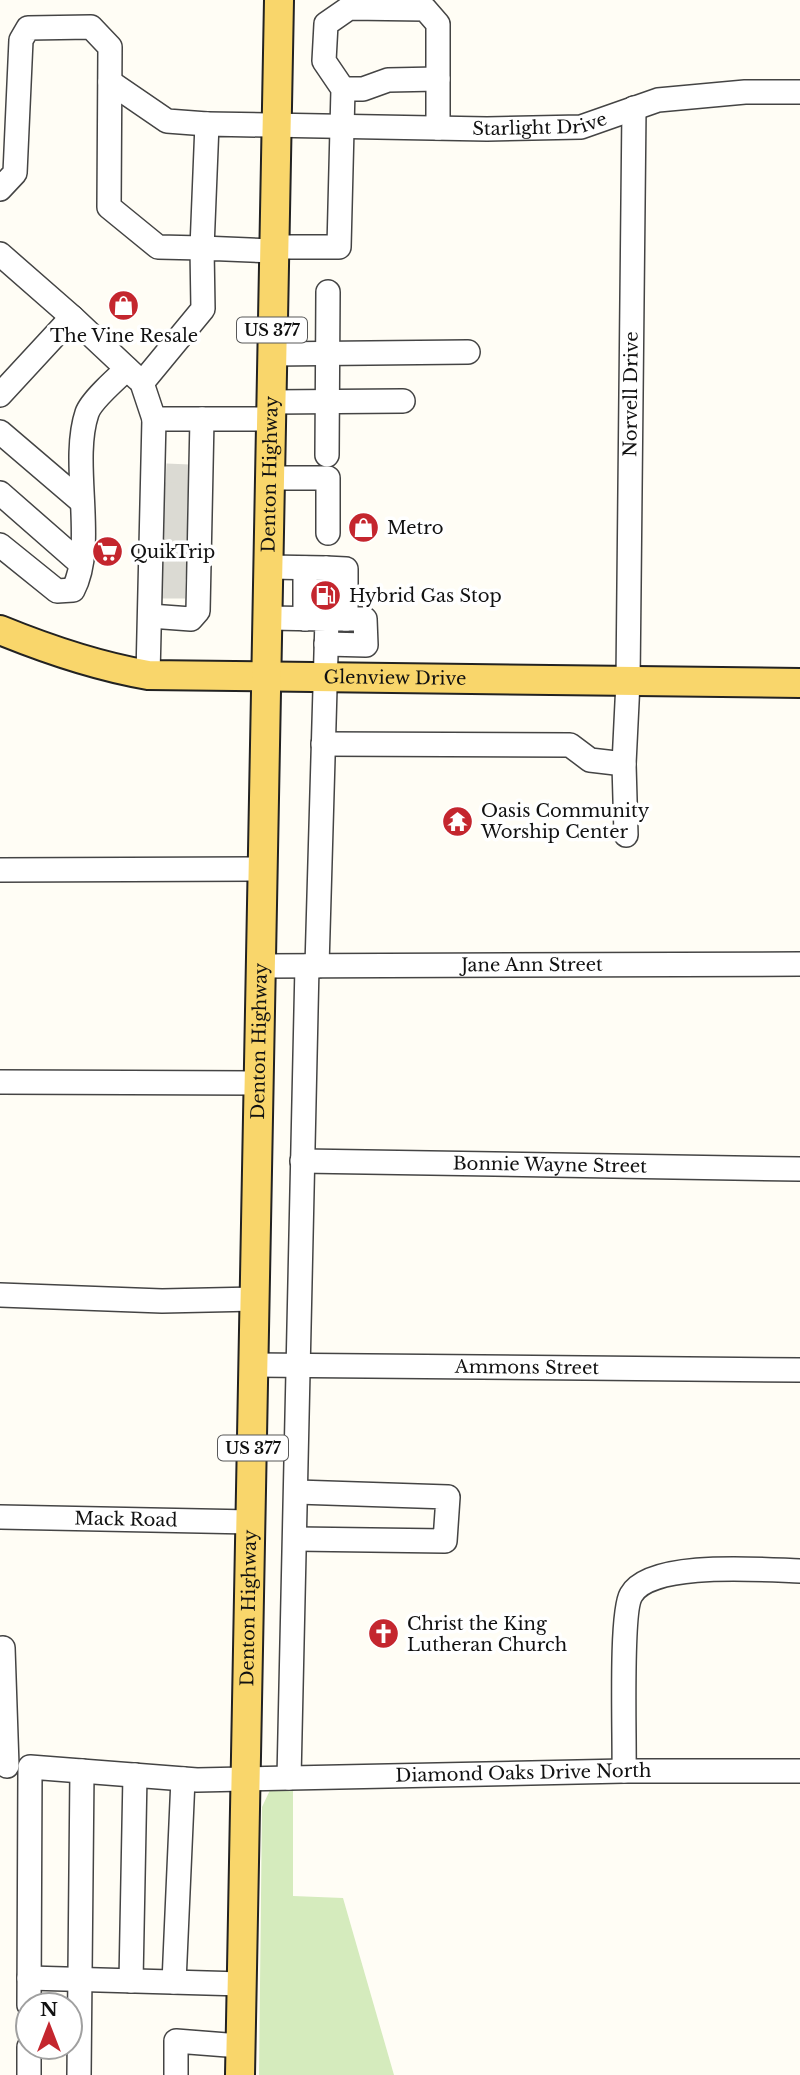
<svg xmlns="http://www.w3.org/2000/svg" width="800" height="2075" viewBox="0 0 800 2075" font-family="'Libre Baskerville',serif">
<rect width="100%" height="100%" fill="#fffdf5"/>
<!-- green -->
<path fill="#d5ebbd" d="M271,1788h22v108l50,2 51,177h-135l3,-268z"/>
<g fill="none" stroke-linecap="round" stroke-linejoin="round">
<!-- minor-tunnel -->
<g stroke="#dbdad3" stroke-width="23" stroke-dasharray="23 11" stroke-linecap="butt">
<path d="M166,475l23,1"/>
<path d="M165,494l24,1"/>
<path d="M164,512h24"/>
<path d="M164,530l24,1"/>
<path d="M163,548h24"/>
<path d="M163,567l24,1"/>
<path d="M162,587h24"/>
</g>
<defs>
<g id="minor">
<path d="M110,82l57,39 40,3"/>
<path d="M343,89h20l25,-9 50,-1"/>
<path id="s1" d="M0,189l15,-16 6,-133 7,-12 63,-1 19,20 -1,160 49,40 44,1 5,-124 280,5 94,-2 77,-27 87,-8h55"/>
<path d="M274,247h65l4,-158 -19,-28 2,-37 23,-16 76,1 13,15v104"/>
<path d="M0,254l72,63"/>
<path d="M272,354l196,-2"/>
<path d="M0,395l72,-78 66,62"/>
<path d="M271,402l132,-1"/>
<path d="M154,419l-12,-36 61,-74 -1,-61 72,3"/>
<path d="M0,432l82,70"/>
<path d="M327,455l1,-163"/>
<path d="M270,478h58v55"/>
<path d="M0,493l80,70"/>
<path d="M0,545l57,46 16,-1c24,-45 -3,-127 14,-177 4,-12 30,-35 40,-44"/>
<path d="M269,567l57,1 1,17"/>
<path d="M326,568l20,1v50h-19v-12"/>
<path d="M150,616l41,3 7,-8 4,-192"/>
<path d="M268,618l59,1 -10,347"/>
<path d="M305,619v-51"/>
<path d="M326,644l40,1 -1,-26h-19"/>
<path d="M148,675l6,-256h117"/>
<path d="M323,744l247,1 20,15 34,4"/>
<path id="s2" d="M626,835l-2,-71 4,-82 6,-574"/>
<path d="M0,870l264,-1"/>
<path id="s3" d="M262,966l538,-2"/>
<path d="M0,1082l260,1"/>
<path id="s4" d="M302,1161l498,8"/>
<path d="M0,1295l162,6 94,-2"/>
<path id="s5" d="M254,1365l546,5"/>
<path id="s6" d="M0,1517l251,5"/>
<path d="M296,1539l149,2 3,-44 -151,-5"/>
<path d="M3,1648l4,118"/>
<path d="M624,1771c1,-30 -4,-157 7,-176 19,-35 133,-25 169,-24"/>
<path d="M289,1778l18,-812"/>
<path d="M29,1978l213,6"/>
<path d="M131,1981l4,-206"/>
<path d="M174,1982l9,-203"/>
<path id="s7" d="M29,2005l1,-238 167,13 427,-9h176"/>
<path d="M29,2075v-28"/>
<path d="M79,2075l3,-304"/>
<path d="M176,2075v-34l64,5"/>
</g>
<g id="major">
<path id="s8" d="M0,630c49,20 96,36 148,45l652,8"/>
<path id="s9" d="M240,2075l39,-2075"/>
</g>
</defs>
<!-- minor casing -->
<use href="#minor" stroke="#444" stroke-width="26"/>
<!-- major casing -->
<use href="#major" stroke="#222" stroke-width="32"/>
<!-- minor -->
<use href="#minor" stroke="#fff" stroke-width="23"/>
<!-- major -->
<use href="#major" stroke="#f9d66b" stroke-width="28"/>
</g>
<!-- icons -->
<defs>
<symbol id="shop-disc" viewBox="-11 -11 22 22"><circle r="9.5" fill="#c4262e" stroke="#fff"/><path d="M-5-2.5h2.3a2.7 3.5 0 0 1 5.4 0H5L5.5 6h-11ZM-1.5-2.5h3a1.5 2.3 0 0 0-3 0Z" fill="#fff"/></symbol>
<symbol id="supermarket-disc" viewBox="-11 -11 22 22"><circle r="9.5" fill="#c4262e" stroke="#fff"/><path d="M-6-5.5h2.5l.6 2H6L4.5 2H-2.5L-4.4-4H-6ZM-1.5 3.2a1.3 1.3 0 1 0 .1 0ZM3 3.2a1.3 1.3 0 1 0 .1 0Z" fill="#fff"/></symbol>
<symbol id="fuel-disc" viewBox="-11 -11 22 22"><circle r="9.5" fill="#c4262e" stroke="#fff"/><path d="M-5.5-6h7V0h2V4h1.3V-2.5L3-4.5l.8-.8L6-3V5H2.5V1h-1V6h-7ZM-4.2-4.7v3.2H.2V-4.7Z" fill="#fff"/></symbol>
<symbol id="temple-disc" viewBox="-11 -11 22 22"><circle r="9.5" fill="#c4262e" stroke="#fff"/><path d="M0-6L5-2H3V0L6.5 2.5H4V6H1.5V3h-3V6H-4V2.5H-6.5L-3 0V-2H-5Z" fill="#fff"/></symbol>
<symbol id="church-disc" viewBox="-11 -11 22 22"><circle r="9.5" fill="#c4262e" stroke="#fff"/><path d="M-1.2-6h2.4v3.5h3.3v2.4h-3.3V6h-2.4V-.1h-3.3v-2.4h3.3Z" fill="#fff"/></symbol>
</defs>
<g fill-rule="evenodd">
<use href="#shop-disc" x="106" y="288" width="35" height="35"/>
<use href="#shop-disc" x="346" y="510" width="35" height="35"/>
<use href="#supermarket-disc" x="90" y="534" width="35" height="35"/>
<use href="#fuel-disc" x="308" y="578" width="35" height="35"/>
<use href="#temple-disc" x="440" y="804" width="35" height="35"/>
<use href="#church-disc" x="366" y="1616" width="35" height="35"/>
</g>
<g text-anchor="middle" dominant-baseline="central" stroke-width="7" stroke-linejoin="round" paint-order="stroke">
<!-- shield labels -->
<g fill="#fff" stroke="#585858" stroke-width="2">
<rect x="237" y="317.5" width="70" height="25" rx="5"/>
<rect x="218" y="1435.5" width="70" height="25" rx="5"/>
</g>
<g font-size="16" font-weight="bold" fill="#111">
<text x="272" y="330">US 377</text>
<text x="253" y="1448">US 377</text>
</g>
<!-- street labels -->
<g font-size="18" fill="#111" stroke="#fff">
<text stroke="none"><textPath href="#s1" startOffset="984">Starlight Drive</textPath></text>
<text stroke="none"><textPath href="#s2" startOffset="441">Norvell Drive</textPath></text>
<text stroke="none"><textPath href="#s9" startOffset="1601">Denton Highway</textPath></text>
<text stroke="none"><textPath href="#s8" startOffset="402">Glenview Drive</textPath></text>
<text stroke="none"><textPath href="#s3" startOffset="270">Jane Ann Street</textPath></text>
<text stroke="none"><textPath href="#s9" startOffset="1034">Denton Highway</textPath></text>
<text stroke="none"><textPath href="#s4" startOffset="248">Bonnie Wayne Street</textPath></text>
<text stroke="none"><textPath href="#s5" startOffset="273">Ammons Street</textPath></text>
<text stroke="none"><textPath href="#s6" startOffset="126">Mack Road</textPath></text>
<text stroke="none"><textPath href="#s9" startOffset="467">Denton Highway</textPath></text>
<text stroke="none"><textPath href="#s7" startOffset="732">Diamond Oaks Drive North</textPath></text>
</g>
<!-- poi labels -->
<g font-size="18" fill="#111" stroke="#fff" text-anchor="start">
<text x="124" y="336" text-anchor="middle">The Vine Resale</text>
<text x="387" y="528">Metro</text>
<text x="130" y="552">QuikTrip</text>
<text x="349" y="596">Hybrid Gas Stop</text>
<text x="481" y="811">Oasis Community<tspan x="481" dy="21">Worship Center</tspan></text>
<text x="407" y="1624">Christ the King<tspan x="407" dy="21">Lutheran Church</tspan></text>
</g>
</g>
<!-- north arrow -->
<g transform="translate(49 2026)"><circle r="33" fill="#ffffff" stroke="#a0a0a0" stroke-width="2"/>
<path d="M0-5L12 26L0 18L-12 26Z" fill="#c4262e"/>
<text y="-10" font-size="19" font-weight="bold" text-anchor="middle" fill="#111111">N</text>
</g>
</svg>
